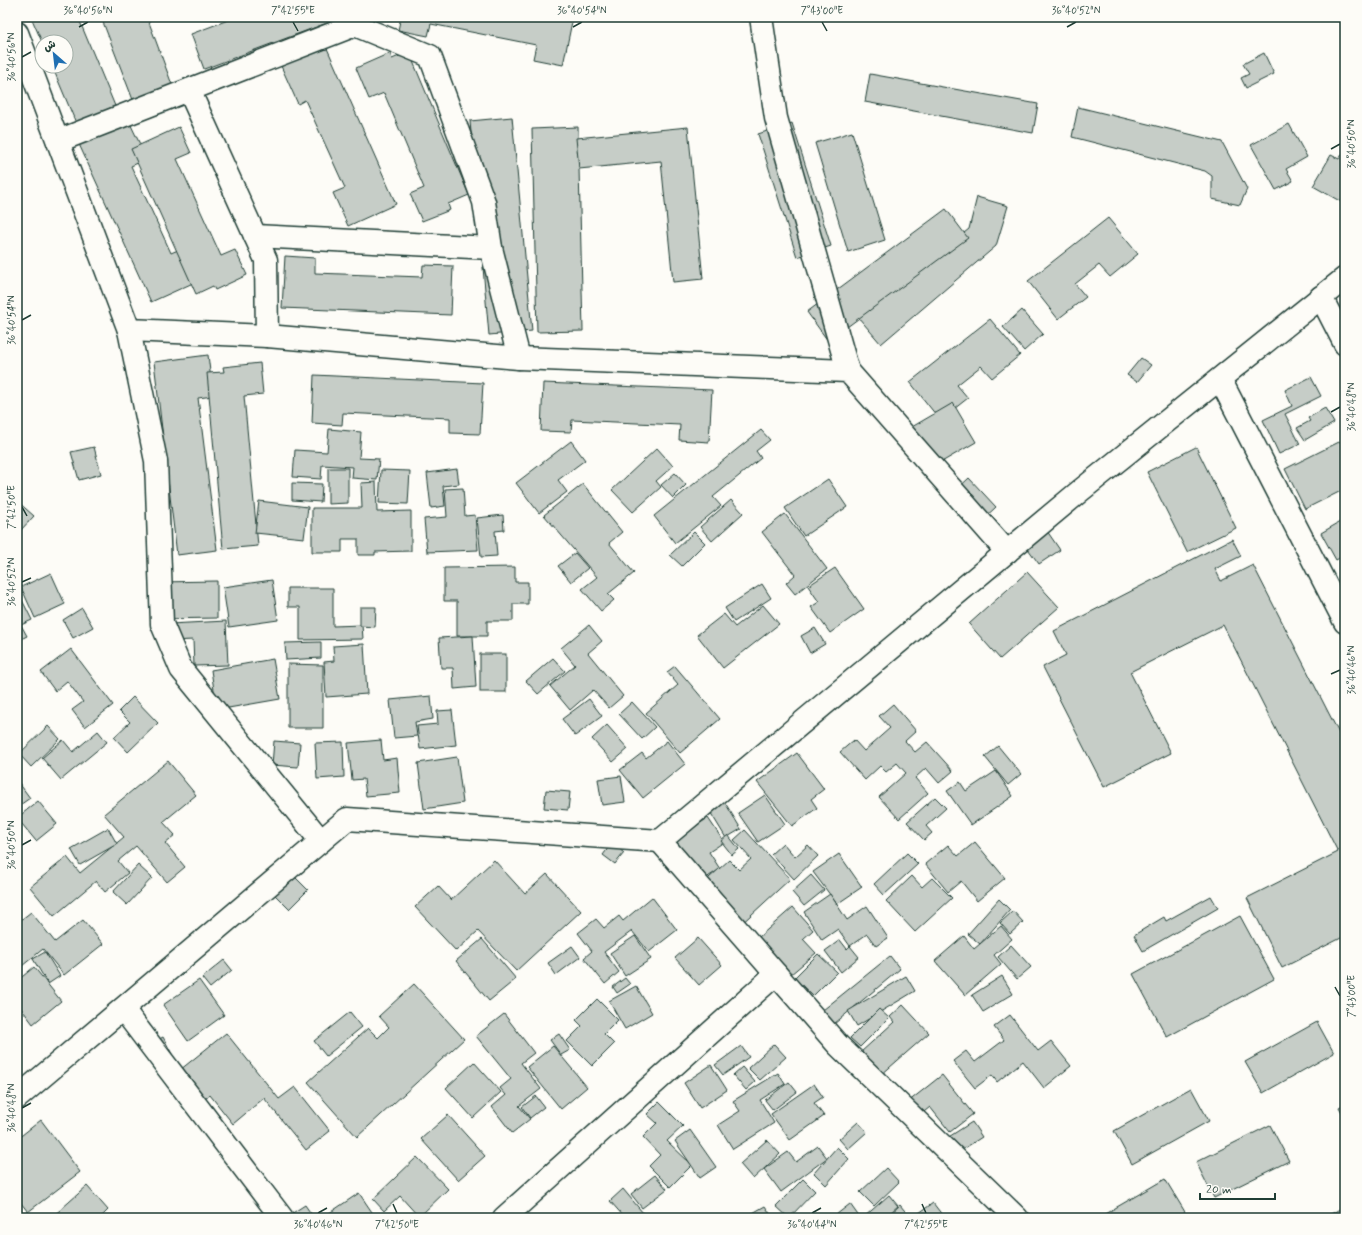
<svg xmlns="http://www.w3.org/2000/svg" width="1362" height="1235" viewBox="0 0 1362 1235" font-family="Mynerve,'Playpen Sans Arabic',sans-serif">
<rect width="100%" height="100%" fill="#fdfcf7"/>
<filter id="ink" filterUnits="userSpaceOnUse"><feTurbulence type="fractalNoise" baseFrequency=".025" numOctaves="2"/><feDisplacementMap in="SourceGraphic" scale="8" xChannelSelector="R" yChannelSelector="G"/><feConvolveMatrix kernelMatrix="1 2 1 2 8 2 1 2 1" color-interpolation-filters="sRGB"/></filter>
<g filter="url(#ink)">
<!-- building -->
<g fill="#c6cdc7" stroke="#1f3d34">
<path d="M31,17h47l37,89 -39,17 -24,-57h14v-24h-24z"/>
<path d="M101,17h46l27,73 -39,15z"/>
<path d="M236,17h107l-139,52 -13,-35z"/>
<path d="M401,17h172l-10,48 -30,-6 3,-14 -105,-21 -3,12 -30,-6z"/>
<path d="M326,46l70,158 -48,22 -15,-33 12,-5 -40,-88 -7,4 -17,-38z"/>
<path d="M409,52l60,143 -21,9 2,6 -28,11 -12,-27 14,-6 -40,-95 -15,6 -13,-31 34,-15 2,6z"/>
<path d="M1264,53l10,21 -28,14 -5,-10 8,-4 -6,-10z"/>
<path d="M870,74l168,30 -5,29 -168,-31z"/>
<path d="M1078,107l144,35 25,47 -7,16 -28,-6v-23l-7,-5 -133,-34z"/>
<path d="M512,117l20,214 -43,4 -19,-214z"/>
<path d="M128,119l19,40 -16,7 40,87 7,-3 15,33 -42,19 -73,-160z"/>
<path d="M792,123l39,123 -34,11 -39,-123z"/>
<path d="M1289,124l18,33 -21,12 7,12 -17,9 -25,-45z"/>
<path d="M179,127l12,26 -14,6 44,97 14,-6 12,25 -32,15 -2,-4 -17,8 -65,-145z"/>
<path d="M578,127l5,204 -46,1 -5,-203z"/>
<path d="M688,127l15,152 -30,3 -12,-121 -82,8 -3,-31z"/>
<path d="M852,132l33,108 -37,12 -33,-109z"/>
<path d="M1345,150v54l-32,-18 18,-31 8,4z"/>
<path d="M977,197l31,9 -12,40 -115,98 -23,-27 111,-88z"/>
<path d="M946,209l22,29 -140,103 -21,-29z"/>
<path d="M1108,218l30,36 -28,23 -11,-12 -24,19 11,13 -28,22 -30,-38z"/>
<path d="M285,256l30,2v15l107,4 1,-12 30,1 -2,49 -169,-7z"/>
<path d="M1022,310l21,24 -19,17 -21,-24z"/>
<path d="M990,319l30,36 -28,23 -11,-12 -24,19 11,13 -28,22 -30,-38z"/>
<path d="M208,355l5,41 -15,2 19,152 -40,5 -23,-193z"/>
<path d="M1141,358l10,7 -14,17 -10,-7z"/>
<path d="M260,363l3,31 -19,2 14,150 -35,3 -16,-176 17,-1 -1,-5z"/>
<path d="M314,375l169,8 -3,51 -30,-1v-15l-107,-5 -1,12 -30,-2z"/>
<path d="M1311,377l10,19 -36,18 15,30 -21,10 -16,-34 29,-14 -7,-16z"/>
<path d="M543,383l169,7 -3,52 -30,-2 1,-15 -108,-5 -1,12 -30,-1z"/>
<path d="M953,403l23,39 -48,28 -23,-39z"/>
<path d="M1325,408l9,15 -29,17 -8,-12 13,-7 -2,-3z"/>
<path d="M329,429l32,3 -2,26 20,1 -2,21 -25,-2 1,-11 -31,-2 -1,14 -28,-2 2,-27 32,2z"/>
<path d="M761,430l9,10 -14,11 5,7 -48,39 8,9 -46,37 -21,-27z"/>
<path d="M1345,439v50l-40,20 -20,-40z"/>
<path d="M571,441l14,19 -27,20 9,12 -28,21 -23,-30z"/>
<path d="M94,447l7,27 -22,6 -8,-28z"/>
<path d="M1196,447l40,81 -49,24 -40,-80z"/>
<path d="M657,448l16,18 -17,15 5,6 -28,25 -21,-22z"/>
<path d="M328,468h20v35l-20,1z"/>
<path d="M457,469l2,15 -16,2 2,20 -14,2 -4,-35z"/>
<path d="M381,470l29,1 -2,33 -29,-1z"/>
<path d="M675,473l11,12 -13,13 -12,-13z"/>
<path d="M969,478l27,29 -15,14 -27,-29z"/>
<path d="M828,479l19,28 -43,29 -19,-28z"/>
<path d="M376,482l1,30 34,-1v40l-36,1v3h-17v-16h-16v13h-30v-44h50l-1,-25z"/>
<path d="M292,483l30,1 -1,18 -29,-2z"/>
<path d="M583,484l39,48 -13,11 25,30 -26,21 6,6 -13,11 -19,-22 15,-12 -53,-62z"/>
<path d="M463,488l2,28 10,-1 3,35 -51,2 -3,-33 23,-2 -2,-28z"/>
<path d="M731,500l12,13 -31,28 -12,-14z"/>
<path d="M17,501l17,15 -15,16 -2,-2z"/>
<path d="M259,501l49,6 -4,31 -49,-5z"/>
<path d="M785,514l42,55 -32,25 -9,-11 9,-8 -33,-43z"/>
<path d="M503,515l1,15 -9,1 2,25 -16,1 -4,-39z"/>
<path d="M1345,519v36l-9,5 -15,-27z"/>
<path d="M1047,531l13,19 -21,14 -13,-18z"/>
<path d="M694,532l11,11 -23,23 -12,-11z"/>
<path d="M1232,539l9,17 -26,13 6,12 32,-16 92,180v191l-63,32 -35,-70 91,-46 -115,-227 -93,47 41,81 -67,34 -61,-120 23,-12 -12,-24z"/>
<path d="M575,553l13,15 -17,14 -13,-16z"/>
<path d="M515,567v15h13v22h-15v17h-26v15h-30v-35h-13v-33z"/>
<path d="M835,568l29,41 -34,24 -19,-26 8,-5 -11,-16z"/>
<path d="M1027,572l32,35 -59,52 -31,-35z"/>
<path d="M1345,572v14l-6,-11z"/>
<path d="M51,573l14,31 -30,14 -14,-31z"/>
<path d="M272,580l6,40 -49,7 -6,-40z"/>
<path d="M217,581v37l-58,1v-37z"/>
<path d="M762,584l9,14 -37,24 -9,-14z"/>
<path d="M288,588h45v38l29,-1 1,14 -63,1v-33h-12z"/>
<path d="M22,600l10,20 -11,5 6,11 -10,5v-39z"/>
<path d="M763,605l16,19 -56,44 -26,-33 27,-21 11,13z"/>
<path d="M360,607h16l-1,20 -15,-1z"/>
<path d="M82,608l11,19 -20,11 -10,-18z"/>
<path d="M226,621l2,44 -34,1 -1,-26 -22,1 -1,-17z"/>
<path d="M589,625l13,16 -14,12 35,43 -14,12 -16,-18 -23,20 -20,-24 25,-21 -14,-17z"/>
<path d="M815,628l10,16 -15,9 -9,-17z"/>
<path d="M473,636l3,51 -22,2 -1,-21h-12l-2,-30z"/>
<path d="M321,642v16l-35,2 -1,-17z"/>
<path d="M364,644l3,50 -41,3 -2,-35 10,-1 -1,-15z"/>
<path d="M71,649l42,56 -28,22 -13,-17 11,-8 -16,-21 -12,10 -14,-19z"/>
<rect x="480" y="654" width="26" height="38"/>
<path d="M553,658l12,13 -27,23 -12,-13z"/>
<path d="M273,659l7,40 -63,11 -6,-40z"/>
<path d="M288,664l35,1v63h-35z"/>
<path d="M675,666l45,53 -40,34 -34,-40 32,-28 -11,-13z"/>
<path d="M431,696l2,23 -18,3 2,14 -23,2 -4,-38z"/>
<path d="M133,697l25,26 -30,29 -14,-15 16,-15 -11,-11z"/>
<path d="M589,699l13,17 -27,20 -13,-17z"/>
<path d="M632,702l23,25 -13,12 -23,-25z"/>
<path d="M893,704l23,27 -11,10 10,11 12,-10 26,29 -14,12 -13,-15 -11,10 13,15 -29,26 -20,-22 27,-24 -9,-10 -11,9 -6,-6 -15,14 -25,-28 14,-12 10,11 26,-23 -11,-12z"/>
<path d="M452,710l4,35 -36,4 -3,-23 21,-2 -1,-13z"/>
<path d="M607,725l21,24 -15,13 -21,-23z"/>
<path d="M48,726l12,13 -29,28 -12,-13z"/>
<path d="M98,731l9,11 -46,38 -19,-22 21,-18 10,12z"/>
<path d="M381,740l2,20 14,-2 3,35 -34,3 -2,-17 -12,1 -4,-37z"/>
<path d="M274,741l26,2 -2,24 -26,-2z"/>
<path d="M667,741l18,23 -42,34 -23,-28 22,-17 4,5z"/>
<path d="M343,742l1,35 -27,2 -2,-36z"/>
<path d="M998,746l23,28 -13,11 -23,-28z"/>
<path d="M797,753l27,36 -13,10 6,9 -25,18 -35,-44z"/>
<path d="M457,757l6,46 -39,6 -6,-46z"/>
<path d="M168,761l28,34 -33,27 12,13 -10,8 20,24 -18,15 -31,-36 -18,15 10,12 -23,19 -9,-11 -42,35 -24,-29 37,-30 13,16 44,-36 -20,-23z"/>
<path d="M996,771l17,25 -42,29 -24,-34 13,-9 6,9z"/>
<path d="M621,776l4,26 -23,3 -4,-26z"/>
<path d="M19,783l11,15 -13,9v-22z"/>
<path d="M546,790l24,2 -2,18 -24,-2z"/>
<path d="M765,795l20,29 -27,18 -20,-29z"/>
<path d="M935,797l11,11 -20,18 6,7 -8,7 -17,-18z"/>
<path d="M38,801l19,23 -21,17 -19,-23z"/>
<path d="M724,801l17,28 -15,9 -17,-28z"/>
<path d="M708,818l16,24 -15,10 11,17 -23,15 -27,-41z"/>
<path d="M108,828l9,16 -37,21 -9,-16z"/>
<path d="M745,830l45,49 -52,48 -38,-41 29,-26 10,10 12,-11 -17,-19z"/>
<path d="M728,835l11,14 -7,6 -11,-14z"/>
<path d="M975,842l30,36 -28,23 -16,-20 -13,11 -23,-28 23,-19 10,11z"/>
<path d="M612,843l12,10 -9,11 -12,-9z"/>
<path d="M783,843l12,14 13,-12 10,11 -24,23 -23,-25z"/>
<path d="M907,853l11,11 -34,31 -10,-11z"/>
<path d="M839,854l23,33 -25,17 -24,-32z"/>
<path d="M494,860l31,34 22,-20 34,37 -65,60 -38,-40 -22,20 -41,-44 23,-21 13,14z"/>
<path d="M138,865l14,13 -25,27 -14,-13z"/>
<path d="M290,872l18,18 -19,19 -18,-18z"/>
<path d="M811,875l13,15 -20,16 -12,-14z"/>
<path d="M912,876l10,11 10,-9 20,20 -37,34 -29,-31z"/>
<path d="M830,894l17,26 20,-14 21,32 -12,8 -9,-12 -17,12 -12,-17 -16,11 -18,-28z"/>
<path d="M1211,896l7,12 -75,43 -9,-16 30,-18 2,4z"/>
<path d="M652,897l25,33 -28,22 -17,-21 -28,21 15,20 -14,12 -21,-26 8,-7 -14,-18 18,-14 8,9 15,-12 4,5z"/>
<path d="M999,899l11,11 -30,34 -12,-10z"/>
<path d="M793,907l20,23 -10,9 13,14 -32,27 -33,-36z"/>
<path d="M1013,911l10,11 -13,12 -10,-11z"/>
<path d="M31,912l24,30 28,-22 20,24 -39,31 -21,-26 -26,21v-47z"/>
<path d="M1240,916l34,63 -107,58 -34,-63z"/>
<path d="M1001,926l11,13 -18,16 7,9 -36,31 -30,-34 29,-25 10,13z"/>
<path d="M635,936l16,23 -26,17 -15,-23z"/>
<path d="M698,938l24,27 -23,20 -24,-27z"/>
<path d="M482,939l34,40 -27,22 -33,-40z"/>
<path d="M840,940l7,9 3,-3 9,11 -18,15 -16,-21z"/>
<path d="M1011,945l20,22 -14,12 -19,-22z"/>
<path d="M572,946l8,11 -24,18 -8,-12z"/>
<path d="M45,952l15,24 -12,8 -15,-25z"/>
<path d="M818,954l19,18 -24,24 -19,-18z"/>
<path d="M890,956l10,13 -66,55 -11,-14z"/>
<path d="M224,960l8,10 -22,18 -8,-10z"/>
<path d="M34,967l27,34 -28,23 -16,-21v-22z"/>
<path d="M906,976l9,15 -58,35 -9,-15z"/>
<path d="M1002,976l11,18 -30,18 -11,-17z"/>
<path d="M625,978l5,6 -13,9 -4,-6z"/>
<path d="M199,980l25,35 -36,26 -25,-36z"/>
<path d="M414,984l50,55 -107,98 -49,-55 60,-54 10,10 11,-11 -10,-11z"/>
<path d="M636,986l16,27 -27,16 -16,-28z"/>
<path d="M597,999l21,21 -14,14 10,10 -22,22 -25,-25 15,-15 -6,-6z"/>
<path d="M903,1005l26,28 -48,42 -20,-23 33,-30 -4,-5z"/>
<path d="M879,1009l10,9 -29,29 -10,-9z"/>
<path d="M350,1012l12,15 -36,29 -12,-15z"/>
<path d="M504,1014l30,39 -13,10 20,26 -22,17 11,13 -18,14 -20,-26 14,-12 -6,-7 11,-9 -35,-43z"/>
<path d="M1010,1015l28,36 13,-10 20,25 -27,22 -21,-27 -26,21 -5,-7 -17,13 -22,-27 13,-10 9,11 29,-22 -10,-13z"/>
<path d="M1317,1022l17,31 -71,40 -18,-31z"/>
<path d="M226,1033l53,66 16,-12 35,44 -24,19 -42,-52 -31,26 -23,-29 -14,11 -26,-28z"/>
<path d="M559,1034l11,16 -9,5 -11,-15z"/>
<path d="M163,1037l9,17 -8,5 -10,-17z"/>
<path d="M774,1044l12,13 -26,23 -12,-12z"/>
<path d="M553,1046l34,41 -26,22 -34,-42z"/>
<path d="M741,1046l8,11 -26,18 -8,-10z"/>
<path d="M474,1062l27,30 -28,26 -27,-30z"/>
<path d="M711,1065l16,25 -27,18 -16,-25z"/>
<path d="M742,1067l13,15 -9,8 -13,-15z"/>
<path d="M778,1073l7,11 -25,16 14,23 -41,26 -15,-24 22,-14 -7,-10z"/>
<path d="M942,1075l31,39 -23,18 -20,-25 -11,9 -11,-14z"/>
<path d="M789,1082l8,10 -24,18 -8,-10z"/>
<path d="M814,1084l9,13 -9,6 10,13 -34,24 -19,-26z"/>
<path d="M1191,1088l18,33 -77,43 -18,-33z"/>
<path d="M536,1096l8,11 -14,11 -8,-11z"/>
<path d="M659,1102l24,24 -16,15 25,24 -22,22 -21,-21 11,-11 -17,-18 14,-14 -10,-9z"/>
<path d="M1345,1104v14l-6,-11z"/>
<path d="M448,1115l37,41 -27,24 -37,-41z"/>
<path d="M41,1120l39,52 -52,40 -11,-14v-59z"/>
<path d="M858,1122l9,10 -19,17 -9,-10z"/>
<path d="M972,1122l10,15 -28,18 -10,-15z"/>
<path d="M1270,1125l19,36 -75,37 -18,-36z"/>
<path d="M690,1130l26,37 -16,11 -25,-37z"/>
<path d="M767,1140l13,14 -27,25 -13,-15z"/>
<path d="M818,1146l9,12 -46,34 -17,-23 24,-17 8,10z"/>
<path d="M837,1147l12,12 -23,26 -12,-12z"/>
<path d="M417,1157l31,32 -29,28 -19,-21 -16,15 -11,-12z"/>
<path d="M886,1168l13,14 -25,24 -14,-14z"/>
<path d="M655,1175l12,14 -25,19 -11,-14z"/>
<path d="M803,1179l12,12 -26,27 -13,-12z"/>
<path d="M1165,1179l20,33 -11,6h-76z"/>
<path d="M87,1186l21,24 -8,8h-49z"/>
<path d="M623,1189l20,24 -5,5h-13l-15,-17z"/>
<path d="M359,1193l17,25h-54z"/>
<path d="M889,1195l9,11 -14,12h-21z"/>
<path d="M933,1203l10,13 -3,2h-28z"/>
<path d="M850,1204l10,14h-28z"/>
<path d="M305,1205l9,13h-25l-1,-2z"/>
<path d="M900,1205l9,11 -2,2h-21z"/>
<path d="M765,1206l8,12h-29z"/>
<path d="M1345,1206v12h-21z"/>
</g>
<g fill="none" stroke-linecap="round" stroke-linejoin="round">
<defs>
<g id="street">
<path d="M761,17l15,101 72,253"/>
<path d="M17,33l112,297 138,6 252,22 329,13 159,181"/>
<path d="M189,90l77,170 1,76"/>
<path d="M58,141l297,-116 75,31 54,146 7,46 28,110"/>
<path d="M255,236l236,12"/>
<path d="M1321,297l24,47"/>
<path d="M129,330l27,131 6,163 19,45 140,172"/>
<path d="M1220,379l125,243"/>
<path d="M123,1009l159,209"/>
<path d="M17,1098l330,-279 313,22"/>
<path d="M504,1218l272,-244"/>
<path d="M1017,1218l-179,-173 -178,-204 420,-350 265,-213"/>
</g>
</defs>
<!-- street casing -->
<use href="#street" stroke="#1f3d34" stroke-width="25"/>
<!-- street -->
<use href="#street" stroke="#fdfcf7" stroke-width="22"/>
</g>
</g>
<!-- ticks -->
<path fill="none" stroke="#1f3d34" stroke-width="1.5" d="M293,22l5,9M822,22l5,9M79,27l9,-5M573,27l9,-5M1067,27l9,-5M22,57l9,-5M1331,149l9,-5M22,320l9,-5M1331,412l9,-5M22,507l5,9M22,582l9,-4M1331,674l9,-4M22,845l9,-5M1335,987l5,9M22,1108l9,-5M393,1204l4,9M922,1204l4,9M318,1213l9,-5M812,1213l9,-5"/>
<!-- margin -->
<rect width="1362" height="1235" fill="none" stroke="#fdfcf7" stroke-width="44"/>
<!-- north arrow -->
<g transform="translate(54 54) rotate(332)"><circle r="19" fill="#fdfcf7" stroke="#a4b0a9"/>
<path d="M0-3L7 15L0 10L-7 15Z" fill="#1f6fb2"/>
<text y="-6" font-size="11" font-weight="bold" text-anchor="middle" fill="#1f3d34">ش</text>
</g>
<!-- scale -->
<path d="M1200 1193v6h75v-6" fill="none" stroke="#1f3d34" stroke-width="2"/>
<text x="1206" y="1193" font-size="12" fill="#1f3d34" stroke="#fdfcf7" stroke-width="3" paint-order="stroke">20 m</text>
<rect x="22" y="22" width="1318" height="1191" fill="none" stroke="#1f3d34" stroke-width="1.5"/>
<g font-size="10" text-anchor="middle" fill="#1f3d34">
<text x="88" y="14">36°40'56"N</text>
<text x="293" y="14">7°42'55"E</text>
<text x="582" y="14">36°40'54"N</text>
<text x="822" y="14">7°43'00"E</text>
<text x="1076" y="14">36°40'52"N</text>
<text transform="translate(11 57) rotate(-90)" y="4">36°40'56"N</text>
<text transform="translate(1351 144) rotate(-90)" y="4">36°40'50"N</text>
<text transform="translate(11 320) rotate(-90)" y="4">36°40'54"N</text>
<text transform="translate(1351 407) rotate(-90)" y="4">36°40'48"N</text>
<text transform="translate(11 507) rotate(-90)" y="4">7°42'50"E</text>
<text transform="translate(11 582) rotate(-90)" y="4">36°40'52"N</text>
<text transform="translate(1351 670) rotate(-90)" y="4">36°40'46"N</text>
<text transform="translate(11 845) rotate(-90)" y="4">36°40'50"N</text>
<text transform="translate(1351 996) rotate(-90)" y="4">7°43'00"E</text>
<text transform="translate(11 1108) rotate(-90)" y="4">36°40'48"N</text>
<text x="318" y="1228">36°40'46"N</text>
<text x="397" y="1228">7°42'50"E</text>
<text x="812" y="1228">36°40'44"N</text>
<text x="926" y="1228">7°42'55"E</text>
</g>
</svg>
